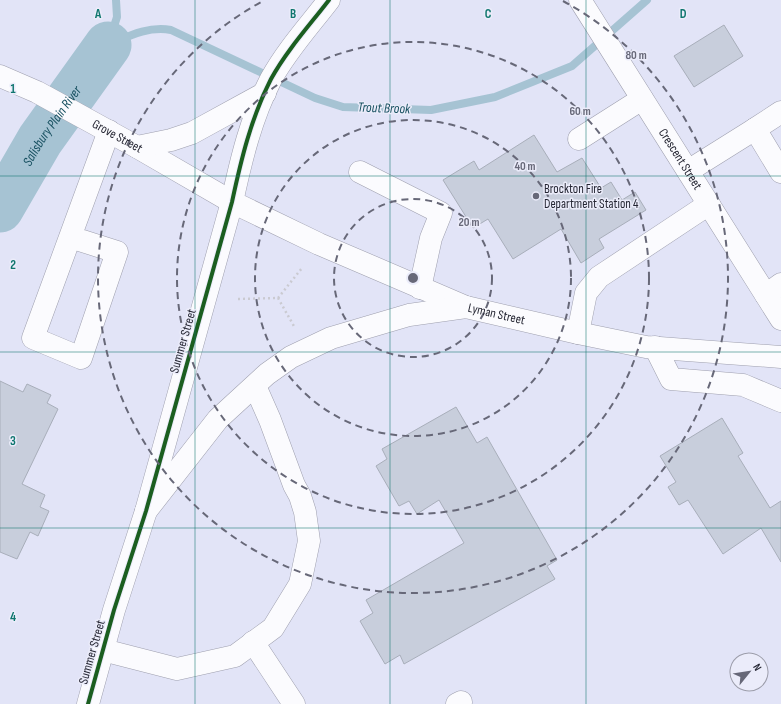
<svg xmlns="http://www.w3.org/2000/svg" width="781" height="704" viewBox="0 0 781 704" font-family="'Sofia Sans Condensed',sans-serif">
<rect width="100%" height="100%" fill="#e2e4f7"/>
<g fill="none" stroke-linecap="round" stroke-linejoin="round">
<!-- stream -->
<g stroke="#a6c3d3" stroke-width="8">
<path d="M108,45c21,-9 40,-19 63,-15l144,68 28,9 88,3 64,-13 77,-31 75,-66"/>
<path d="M108,45l9,-28 -1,-17"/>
</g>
<!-- river -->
<path stroke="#a6c3d3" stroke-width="47" id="s1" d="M0,209l40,-69 68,-95"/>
</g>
<!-- building -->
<g fill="#c8cedc" stroke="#a8aeba">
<path d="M724,25l19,31 -49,31 -20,-31z"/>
<path d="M534,135l23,37 25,-14 19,30 10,-6 11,18 13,-8 11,18 -47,29 5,9 -23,15 -20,-34 -48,30 -25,-40 -15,9 -30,-48 31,-19 5,9z"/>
<path d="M0,381l23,11 4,-8 24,11 -4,8 11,6 -36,75 23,11 -5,12 9,4 -11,25 -8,-4 -13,27 -17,-7z"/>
<path d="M456,407l21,36 10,-6 70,123 -10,6 8,13 -151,85 -4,-9 -15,9 -25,-43 13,-8 -7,-13 98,-57 -25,-43 -22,14 -8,-13 -10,5 -23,-40 11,-7 -5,-10z"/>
<path d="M722,418l21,35 -5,3 32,52 11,-7v61l-20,-34 -38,26 -35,-54 -9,5 -11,-18 8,-5 -16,-26z"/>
</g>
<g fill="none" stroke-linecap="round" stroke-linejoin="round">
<defs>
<g id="minor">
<path d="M755,129l26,-17"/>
<path d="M579,139l63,-40"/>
<path d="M688,171l67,-42 26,43"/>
<path d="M360,172l81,41 -10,25 -11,50"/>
<path d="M70,237l47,15 -36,106 -48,-20c25,-69 50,-138 76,-207"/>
<path d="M766,295l15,-11"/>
<path d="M578,333l8,-40 13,-16 110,-73"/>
<path d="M655,347l16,32 72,6 38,16"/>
<path d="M253,642l41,62"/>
<path d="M103,650l74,19 58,-13 38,-28 27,-44 9,-43 -4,-29 -5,-16 -6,-11 -24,-65 -15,-34"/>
<path d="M88,704l26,-94 32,-99 86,-309c9,-42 19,-84 39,-123 16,-29 38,-53 58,-79"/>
<path d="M457,704l4,-2"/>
</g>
<g id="major">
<path id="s2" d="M580,0l201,319"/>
<path id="s3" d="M0,76l37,16 100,55 95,55 87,42 147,63 112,26 68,14 135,10"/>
<path d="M137,147l34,-7 21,-7 73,-40"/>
<path d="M146,511l72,-92 49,-45 24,-17 40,-19 78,-23 57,-8"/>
</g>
</defs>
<!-- minor casing -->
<use href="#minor" stroke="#9e9fae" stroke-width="23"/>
<!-- major casing -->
<use href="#major" stroke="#9e9fae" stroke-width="23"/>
<!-- path -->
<g stroke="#cacad1" stroke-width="2.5" stroke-dasharray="2 3" stroke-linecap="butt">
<path d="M278,298l24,-30"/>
<path d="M238,299l40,-1 17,30"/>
</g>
<!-- minor -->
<use href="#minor" stroke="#fbfbfe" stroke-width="22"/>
<!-- major -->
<use href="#major" stroke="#fbfbfe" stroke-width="22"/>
<defs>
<path id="cycleway" d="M88,704l26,-94 32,-99 86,-309c9,-42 19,-84 39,-123 16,-29 38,-53 58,-79"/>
</defs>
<!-- cycleway casing -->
<use href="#cycleway" stroke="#ebecfa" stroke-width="6"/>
<!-- cycleway -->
<use href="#cycleway" stroke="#1b5e20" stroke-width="4"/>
</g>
<!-- grid -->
<path fill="none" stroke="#0f766e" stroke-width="1" stroke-opacity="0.55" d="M195,0v704M390,0v704M586,0v704M0,176h781M0,352h781M0,528h781"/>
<!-- distance rings -->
<g fill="none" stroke="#676878" stroke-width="2" stroke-dasharray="7 5">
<circle cx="413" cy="278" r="79"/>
<circle cx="413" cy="278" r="158"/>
<circle cx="413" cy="278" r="236"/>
<path d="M563 1A315 315 0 1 1 263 1"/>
</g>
<!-- markers -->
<circle fill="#676878" stroke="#ebecfa" stroke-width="1.5" cx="536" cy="196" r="4"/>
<g text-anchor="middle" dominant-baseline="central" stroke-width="3" stroke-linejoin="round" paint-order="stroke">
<!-- street labels -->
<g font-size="13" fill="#252633" stroke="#ebecfa">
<text stroke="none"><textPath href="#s3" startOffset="132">Grove Street</textPath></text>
<text stroke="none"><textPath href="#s2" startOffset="188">Crescent Street</textPath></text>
<text stroke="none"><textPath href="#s3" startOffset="552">Lyman Street</textPath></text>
<text transform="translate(183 341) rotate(-74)">Summer Street</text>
<text transform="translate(92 652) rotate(-74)">Summer Street</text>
</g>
<!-- poi labels -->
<g font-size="13" fill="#252633" stroke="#ebecfa" text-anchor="start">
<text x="544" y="189">Brockton Fire<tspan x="544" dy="15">Department Station 4</tspan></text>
</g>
<!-- water labels -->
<g font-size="14" font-style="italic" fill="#175060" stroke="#ebecfa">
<text transform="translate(384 108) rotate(2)">Trout Brook</text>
<text stroke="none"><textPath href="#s1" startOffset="98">Salisbury Plain River</textPath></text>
</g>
</g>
<g font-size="13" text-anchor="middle" font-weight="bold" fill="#0f766e" stroke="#ebecfa" stroke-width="3" stroke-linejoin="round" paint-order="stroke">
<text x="98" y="18">A</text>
<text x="293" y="18">B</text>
<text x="488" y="18">C</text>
<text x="683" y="18">D</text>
<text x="13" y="93">1</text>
<text x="13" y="269">2</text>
<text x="13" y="445">3</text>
<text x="13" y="621">4</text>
</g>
<circle cx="413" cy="278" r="6" fill="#676878" stroke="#ebecfa" stroke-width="2"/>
<g font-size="12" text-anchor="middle" font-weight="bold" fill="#676878" stroke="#ebecfa" stroke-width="3" stroke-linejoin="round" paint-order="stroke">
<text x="636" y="59">80 m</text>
<text x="580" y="115">60 m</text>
<text x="525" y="170">40 m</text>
<text x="469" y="226">20 m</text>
</g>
<!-- north arrow -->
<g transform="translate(749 672) rotate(60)"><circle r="19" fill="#ebecfa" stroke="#9c9daa"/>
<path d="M0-3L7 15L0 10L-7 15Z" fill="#676878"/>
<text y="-6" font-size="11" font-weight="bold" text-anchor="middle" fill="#252633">N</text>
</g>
</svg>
